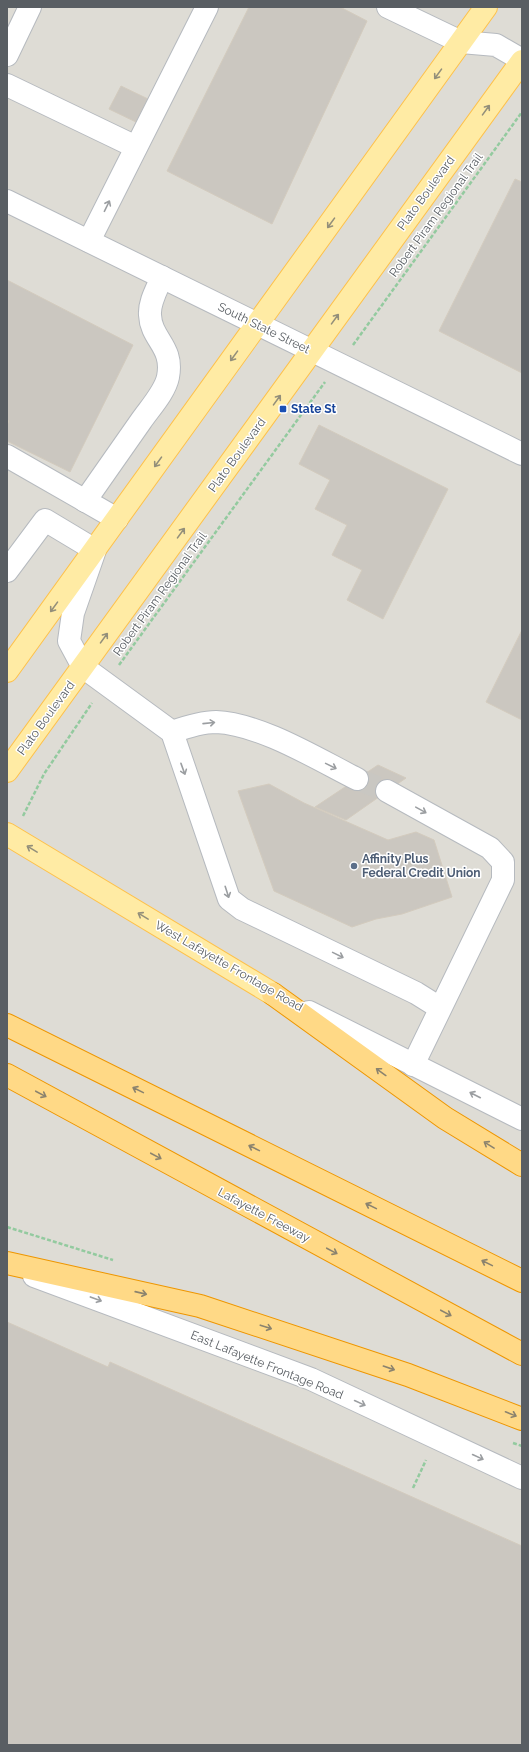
<svg xmlns="http://www.w3.org/2000/svg" width="529" height="1752" viewBox="0 0 529 1752" font-family="Raleway,sans-serif">
<rect width="100%" height="100%" fill="#eeeae1"/>
<!-- industrial -->
<rect fill="#dedcd5" x="7" y="7" width="515" height="1738"/>
<!-- building -->
<g fill="#cbc7c0" stroke="#d3cbbe">
<path d="M249,7h91l27,14 -95,203 -105,-53z"/>
<path d="M121,86l27,13 -12,23 -27,-13z"/>
<path d="M515,179l7,3v191l-83,-42z"/>
<path d="M7,280l126,65 -63,127 -63,-31v-16l2,-4 -2,-1z"/>
<path d="M319,425l129,64 -65,130 -36,-19 15,-30 -30,-15 15,-30 -32,-16 15,-29 -31,-16z"/>
<path d="M522,630v90l-36,-18z"/>
<path d="M378,765l28,13 -60,42 -31,-13z"/>
<path d="M269,784l35,19 84,37 28,-8 18,8 18,57 -50,17 -26,5 -24,8 -78,-36 -36,-100z"/>
<path d="M7,1322l101,45 2,-5 412,184v199h-515z"/>
</g>
<g fill="none" stroke-linecap="round" stroke-linejoin="round">
<!-- minor-tunnel -->
<path stroke="#c9c7c2" stroke-width="22" stroke-dasharray="22 11" stroke-linecap="butt" d="M357,779l30,12"/>
<defs>
<g id="minor">
<path d="M388,7l73,35 35,3 26,15"/>
<path d="M7,55l23,-48"/>
<path d="M7,85l129,62"/>
<path d="M7,201l515,253"/>
<path d="M89,241l118,-234"/>
<path d="M7,456l110,63"/>
<path d="M85,501c19,-27 37,-53 56,-80 9,-13 24,-29 27,-44 6,-31 -17,-37 -18,-62 -1,-13 7,-26 12,-38"/>
<path d="M7,571l38,-51 50,30 -22,63 -4,28 14,26 89,65 57,167 13,10 174,84 24,15"/>
<path d="M172,732c14,-5 29,-10 44,-10 45,2 101,37 141,57"/>
<path d="M387,791l103,57 13,14v18l-90,185"/>
<path d="M309,1012l213,107"/>
<path d="M34,1276l277,103 211,99"/>
</g>
<g id="major">
<path d="M7,671l479,-664"/>
<path d="M7,771l515,-710"/>
<path d="M7,834l266,160"/>
</g>
<g id="highway">
<path d="M273,994l172,124 77,47"/>
<path d="M7,1025l515,256"/>
<path d="M7,1075l515,279"/>
<path d="M7,1263l193,43 208,69 114,44"/>
</g>
</defs>
<!-- minor casing -->
<use href="#minor" stroke="#b6babf" stroke-width="24"/>
<!-- major casing -->
<use href="#major" stroke="#fec14a" stroke-width="24"/>
<!-- highway casing -->
<use href="#highway" stroke="#ee9600" stroke-width="24"/>
<!-- path -->
<g stroke="#93ca9f" stroke-width="2.5" stroke-dasharray="4 2" stroke-linecap="butt">
<path d="M353,345l169,-233"/>
<path d="M119,665l206,-283"/>
<path d="M23,816l21,-42 48,-71"/>
<path d="M7,1227l106,33"/>
<path d="M513,1443l9,3"/>
<path d="M413,1488l13,-28"/>
</g>
<!-- minor -->
<use href="#minor" stroke="#fff" stroke-width="22"/>
<!-- major -->
<use href="#major" stroke="#ffeba4" stroke-width="22"/>
<!-- highway -->
<use href="#highway" stroke="#ffd986" stroke-width="22"/>
</g>
<!-- one-way arrows -->
<defs><path id="oneway-shaft" d="M-6 0H5M1.5-3L5.5 0L1.5 3" fill="none" stroke-width="1.6" stroke-linecap="round" stroke-linejoin="round"/></defs>
<g stroke="#938f7a">
<use href="#oneway-shaft" transform="translate(438 74) rotate(126)"/>
<use href="#oneway-shaft" transform="translate(486 110) rotate(-54)"/>
<use href="#oneway-shaft" transform="translate(331 223) rotate(126)"/>
<use href="#oneway-shaft" transform="translate(335 319) rotate(-54)"/>
<use href="#oneway-shaft" transform="translate(234 356) rotate(126)"/>
<use href="#oneway-shaft" transform="translate(277 400) rotate(-54)"/>
<use href="#oneway-shaft" transform="translate(158 462) rotate(126)"/>
<use href="#oneway-shaft" transform="translate(181 533) rotate(-54)"/>
<use href="#oneway-shaft" transform="translate(54 607) rotate(126)"/>
<use href="#oneway-shaft" transform="translate(104 638) rotate(-54)"/>
<use href="#oneway-shaft" transform="translate(32 849) rotate(-149)"/>
<use href="#oneway-shaft" transform="translate(143 916) rotate(-149)"/>
</g>
<g stroke="#9b9ea1">
<use href="#oneway-shaft" transform="translate(107 206) rotate(-64)"/>
<use href="#oneway-shaft" transform="translate(209 723) rotate(-6)"/>
<use href="#oneway-shaft" transform="translate(331 766) rotate(26)"/>
<use href="#oneway-shaft" transform="translate(183 769) rotate(70)"/>
<use href="#oneway-shaft" transform="translate(421 810) rotate(29)"/>
<use href="#oneway-shaft" transform="translate(227 892) rotate(72)"/>
<use href="#oneway-shaft" transform="translate(338 955) rotate(26)"/>
<use href="#oneway-shaft" transform="translate(475 1095) rotate(-153)"/>
<use href="#oneway-shaft" transform="translate(96 1299) rotate(20)"/>
<use href="#oneway-shaft" transform="translate(360 1403) rotate(25)"/>
<use href="#oneway-shaft" transform="translate(478 1457) rotate(25)"/>
</g>
<g stroke="#8b836e">
<use href="#oneway-shaft" transform="translate(381 1072) rotate(-144)"/>
<use href="#oneway-shaft" transform="translate(138 1090) rotate(-154)"/>
<use href="#oneway-shaft" transform="translate(41 1094) rotate(28)"/>
<use href="#oneway-shaft" transform="translate(489 1145) rotate(-148)"/>
<use href="#oneway-shaft" transform="translate(254 1148) rotate(-154)"/>
<use href="#oneway-shaft" transform="translate(156 1156) rotate(28)"/>
<use href="#oneway-shaft" transform="translate(371 1206) rotate(-154)"/>
<use href="#oneway-shaft" transform="translate(332 1251) rotate(28)"/>
<use href="#oneway-shaft" transform="translate(487 1263) rotate(-154)"/>
<use href="#oneway-shaft" transform="translate(141 1293) rotate(13)"/>
<use href="#oneway-shaft" transform="translate(446 1313) rotate(28)"/>
<use href="#oneway-shaft" transform="translate(266 1327) rotate(18)"/>
<use href="#oneway-shaft" transform="translate(389 1368) rotate(19)"/>
<use href="#oneway-shaft" transform="translate(511 1414) rotate(22)"/>
</g>
<!-- markers -->
<rect fill="#1a4fb4" stroke="#fff" stroke-width="1.5" x="279" y="405" width="8" height="8" rx="2"/>
<circle fill="#5c6f8a" stroke="#fff" stroke-width="1.5" cx="354" cy="866" r="4"/>
<g text-anchor="middle" dominant-baseline="central" stroke-width="3" stroke-linejoin="round" paint-order="stroke">
<!-- street labels -->
<g font-size="12" fill="#595e63" stroke="#fff">
<text transform="translate(426 193) rotate(-54)">Plato Boulevard</text>
<text transform="translate(436 215) rotate(-54)">Robert Piram Regional Trail</text>
<text transform="translate(264 328) rotate(26)">South State Street</text>
<text transform="translate(237 455) rotate(-54)">Plato Boulevard</text>
<text transform="translate(160 594) rotate(-54)">Robert Piram Regional Trail</text>
<text transform="translate(46 718) rotate(-54)">Plato Boulevard</text>
<text transform="translate(229 966) rotate(30)">West Lafayette Frontage Road</text>
<text transform="translate(264 1215) rotate(28)">Lafayette Freeway</text>
<text transform="translate(267 1365) rotate(22)">East Lafayette Frontage Road</text>
</g>
<!-- transit labels -->
<g font-size="12" font-weight="bold" fill="#164399" stroke="#fff" text-anchor="start">
<text x="291" y="409">State St</text>
</g>
<!-- service labels -->
<g font-size="12" font-weight="bold" fill="#4e5e75" stroke="#fff" text-anchor="start">
<text x="362" y="859">Affinity Plus<tspan x="362" dy="14">Federal Credit Union</tspan></text>
</g>
</g>
<!-- border -->
<rect width="529" height="1752" fill="none" stroke="#595e63" stroke-width="16"/>
</svg>
